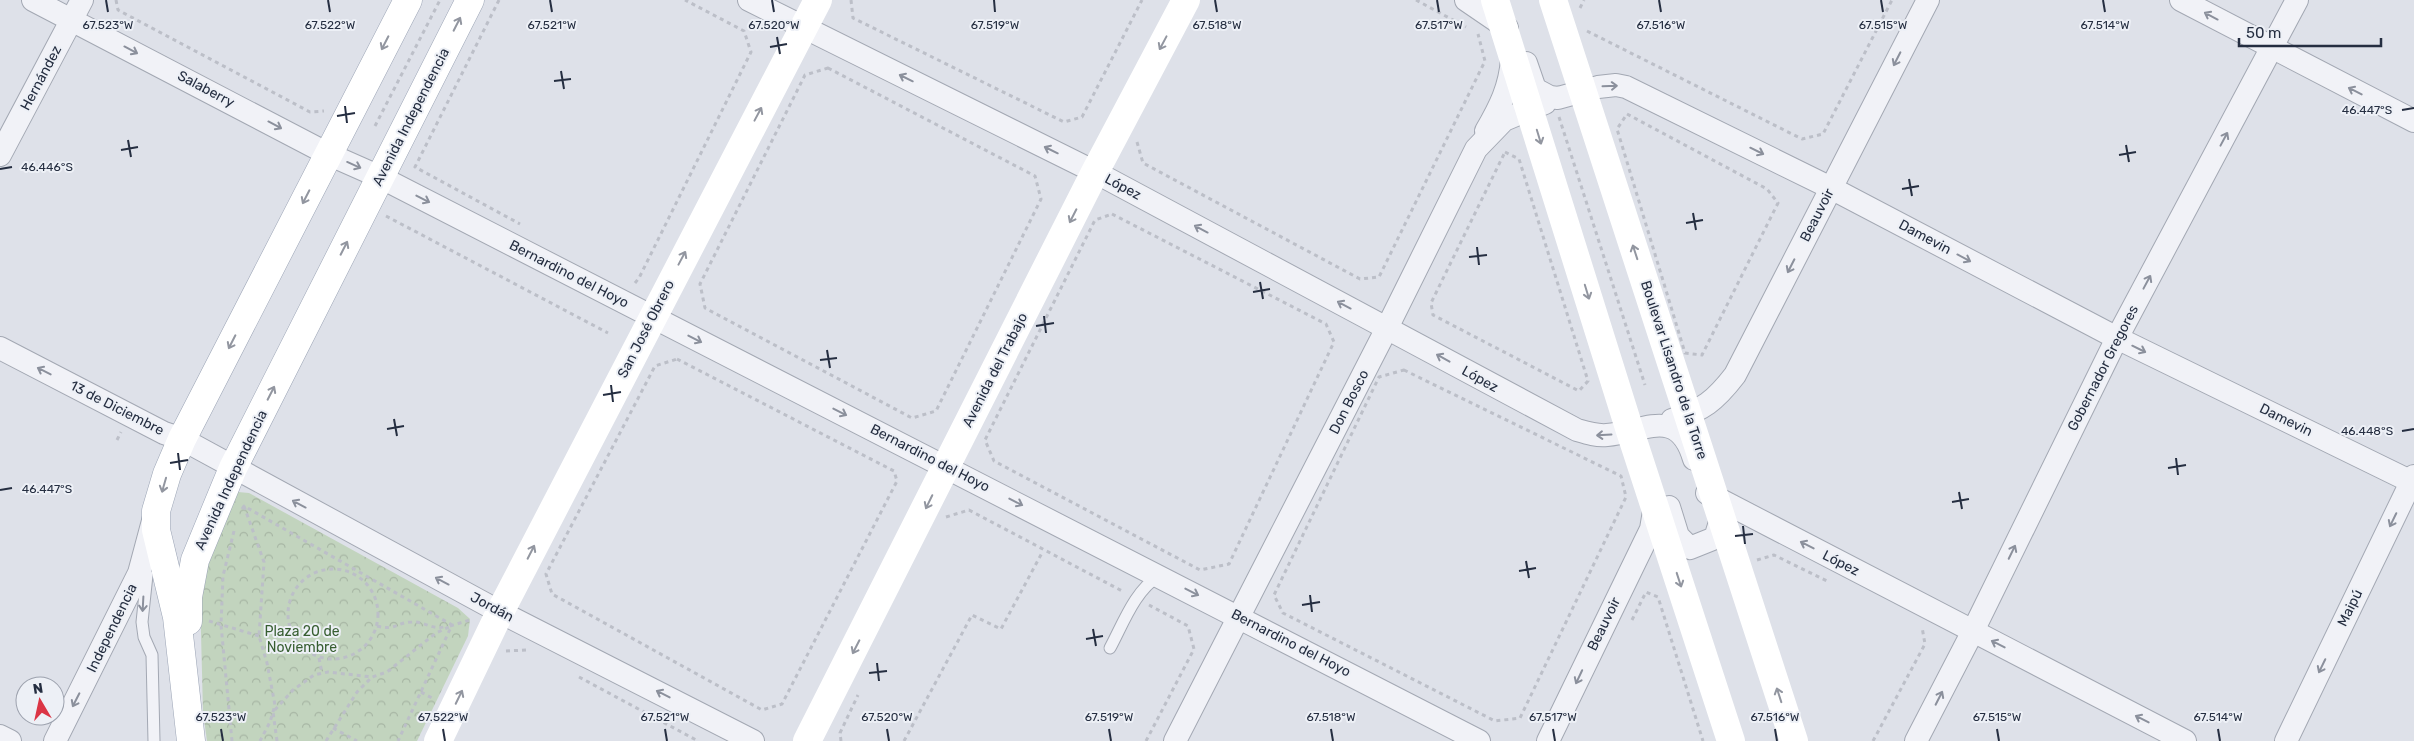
<svg xmlns="http://www.w3.org/2000/svg" width="2414" height="741" viewBox="0 0 2414 741" font-family="Rubik,sans-serif">
<defs>
<pattern id="park-crowns" width="20" height="18" patternUnits="userSpaceOnUse" patternTransform="scale(1.25)"><rect width="20" height="18" fill="#c2d4be"/><path d="M2 6a3 3 0 1 1 6 0M12 15a3 3 0 1 1 6 0" fill="none" stroke="#a7b6a4"/></pattern>
</defs>
<rect width="100%" height="100%" fill="#dee1e9"/>
<!-- park -->
<path fill="url(#park-crowns)" d="M238,492l11,1 209,115 12,11 -2,17 -51,105h-210l-4,-29 -3,-118 9,-44 21,-51z"/>
<g fill="none" stroke-linecap="round" stroke-linejoin="round">
<defs>
<g id="lane">
<path d="M147,575l-5,47 2,15 8,18 2,86"/>
<path d="M1110,648c13,-24 25,-58 49,-72"/>
</g>
<g id="street">
<path d="M33,0l295,154 52,23 1099,564"/>
<path d="M749,0l346,172 482,258c10,3 19,6 30,5 37,-3 71,-30 87,24"/>
<path d="M1466,0l41,28"/>
<path d="M2181,0l233,121"/>
<path d="M1526,63l9,26 15,8 8,1 40,-11 18,-2 10,2 205,101 286,150 297,145"/>
<path d="M1486,131c14,-24 24,-44 26,-72"/>
<path d="M0,155l82,-155"/>
<path d="M0,348l164,85 18,6 318,173 253,129"/>
<path d="M1672,420c31,-10 43,-19 63,-45l193,-375"/>
<path d="M1707,493l478,248"/>
<path d="M1669,507l9,29 12,12 25,-10 6,-19"/>
<path d="M0,736l10,5"/>
<path d="M55,741l84,-168 15,-56"/>
<path d="M1175,741l212,-413 89,-179 28,-29 41,-17"/>
<path d="M1548,741l103,-212 4,-24"/>
<path d="M1916,741l57,-110 144,-293 180,-338"/>
<path d="M2286,741l128,-265"/>
</g>
<g id="primary">
<path d="M188,621v-24l7,-37 38,-92 237,-468"/>
<path d="M191,741l-14,-124 -21,-87v-19l11,-37 15,-35 226,-439"/>
</g>
</defs>
<!-- lane casing -->
<use href="#lane" stroke="#a3a8b3" stroke-width="13"/>
<!-- street casing -->
<use href="#street" stroke="#a3a8b3" stroke-width="24"/>
<!-- primary casing -->
<use href="#primary" stroke="#9ca5b6" stroke-width="29"/>
<!-- path -->
<g stroke="#bcbfc8" stroke-width="3" stroke-dasharray="4 4" stroke-linecap="butt">
<path d="M116,0l2,10 192,102 14,-1"/>
<path d="M499,0l-84,167 105,57"/>
<path d="M851,0l2,18 211,104 18,-5 60,-117"/>
<path d="M1416,0l50,27"/>
<path d="M1580,8l4,-8"/>
<path d="M1587,31l215,108 21,-5 69,-134"/>
<path d="M828,68l207,108 6,23 -105,212 -24,7 -207,-110 -5,-24 105,-209z"/>
<path d="M1627,114l140,75 11,14 -76,152 -17,-2 -68,-224z"/>
<path d="M1559,117l86,268"/>
<path d="M375,126l65,-126"/>
<path d="M1137,142l6,21 217,116 19,-2 106,-216 -7,-27"/>
<path d="M1505,152l14,7 69,222 -9,10 -146,-76 -2,-12z"/>
<path d="M1112,214l214,110 8,18 -105,222 -29,6 -206,-109 -9,-21 110,-220z"/>
<path d="M386,216l222,117"/>
<path d="M635,283l4,-5 112,-226 -7,-21 -59,-31"/>
<path d="M677,359l217,112 3,10 -115,223 -20,6 -210,-116 -6,-20 109,-208z"/>
<path d="M1404,370l217,106 5,21 -106,221 -25,3 -212,-108 -9,-18 105,-218z"/>
<path d="M117,440l4,-8"/>
<path d="M244,506l20,56 -5,74 8,27 8,42 -5,17 -10,19"/>
<path d="M242,509l2,-3 208,119 -54,116"/>
<path d="M946,517l23,-7 155,82"/>
<path d="M1757,560l17,-5 53,26"/>
<circle cx="333" cy="614" r="45"/>
<path d="M1632,620l14,-28 12,5 45,144"/>
<path d="M209,621l50,15"/>
<path d="M377,626c19,5 20,-4 35,-4 12,-1 20,8 32,5"/>
<path d="M450,626l20,-6"/>
<path d="M506,651l21,-1"/>
<path d="M319,658l3,15"/>
<path d="M579,677l119,64"/>
<path d="M421,692l11,6"/>
<path d="M333,728l24,13"/>
<path d="M232,741l-11,-116 2,-49 11,-45"/>
<path d="M277,741l-4,-29 20,-22 21,-15 14,-3 44,5 15,-5 49,-39 15,-7"/>
<path d="M326,741l31,-49 15,-15"/>
<path d="M841,741l-1,-8 18,-38"/>
<path d="M904,741l68,-126 29,14 42,-78"/>
<path d="M1146,741l48,-92 -6,-23 -39,-21"/>
<path d="M1873,741l52,-97 -3,-17"/>
</g>
<!-- lane -->
<use href="#lane" stroke="#f1f2f7" stroke-width="11"/>
<!-- street -->
<use href="#street" stroke="#f1f2f7" stroke-width="22"/>
<!-- secondary -->
<g stroke="#fff" stroke-width="28">
<path d="M1495,0l135,431 101,310"/>
<path d="M1553,0l241,741"/>
<path d="M438,741l62,-129 318,-612"/>
<path d="M807,741l288,-569 91,-172"/>
</g>
<!-- primary -->
<use href="#primary" stroke="#fff" stroke-width="28"/>
</g>
<!-- one-way arrows -->
<defs><path id="oneway-shaft" d="M-6 0H5M1.5-3L5.5 0L1.5 3" fill="none" stroke-width="1.6" stroke-linecap="round" stroke-linejoin="round" transform="scale(1.25)"/></defs>
<g stroke="#8b909c">
<use href="#oneway-shaft" transform="translate(2211 16) rotate(-152)"/>
<use href="#oneway-shaft" transform="translate(131 50) rotate(28)"/>
<use href="#oneway-shaft" transform="translate(1897 59) rotate(117)"/>
<use href="#oneway-shaft" transform="translate(906 78) rotate(-154)"/>
<use href="#oneway-shaft" transform="translate(1610 86) rotate(-2)"/>
<use href="#oneway-shaft" transform="translate(2355 91) rotate(-153)"/>
<use href="#oneway-shaft" transform="translate(275 125) rotate(28)"/>
<use href="#oneway-shaft" transform="translate(2224 139) rotate(-62)"/>
<use href="#oneway-shaft" transform="translate(1051 150) rotate(-154)"/>
<use href="#oneway-shaft" transform="translate(1757 151) rotate(26)"/>
<use href="#oneway-shaft" transform="translate(354 165) rotate(24)"/>
<use href="#oneway-shaft" transform="translate(423 199) rotate(27)"/>
<use href="#oneway-shaft" transform="translate(1201 229) rotate(-152)"/>
<use href="#oneway-shaft" transform="translate(1964 258) rotate(28)"/>
<use href="#oneway-shaft" transform="translate(1791 266) rotate(117)"/>
<use href="#oneway-shaft" transform="translate(2147 282) rotate(-62)"/>
<use href="#oneway-shaft" transform="translate(1344 305) rotate(-152)"/>
<use href="#oneway-shaft" transform="translate(695 339) rotate(27)"/>
<use href="#oneway-shaft" transform="translate(2139 349) rotate(26)"/>
<use href="#oneway-shaft" transform="translate(1443 358) rotate(-151)"/>
<use href="#oneway-shaft" transform="translate(44 371) rotate(-153)"/>
<use href="#oneway-shaft" transform="translate(840 412) rotate(27)"/>
<use href="#oneway-shaft" transform="translate(1604 435) rotate(177)"/>
<use href="#oneway-shaft" transform="translate(1016 502) rotate(27)"/>
<use href="#oneway-shaft" transform="translate(299 504) rotate(-152)"/>
<use href="#oneway-shaft" transform="translate(2393 520) rotate(116)"/>
<use href="#oneway-shaft" transform="translate(1807 545) rotate(-153)"/>
<use href="#oneway-shaft" transform="translate(2012 552) rotate(-64)"/>
<use href="#oneway-shaft" transform="translate(442 581) rotate(-152)"/>
<use href="#oneway-shaft" transform="translate(1192 592) rotate(27)"/>
<use href="#oneway-shaft" transform="translate(143 604) rotate(93)"/>
<use href="#oneway-shaft" transform="translate(1998 644) rotate(-153)"/>
<use href="#oneway-shaft" transform="translate(2322 666) rotate(116)"/>
<use href="#oneway-shaft" transform="translate(1579 677) rotate(115)"/>
<use href="#oneway-shaft" transform="translate(663 694) rotate(-153)"/>
<use href="#oneway-shaft" transform="translate(1939 698) rotate(-63)"/>
<use href="#oneway-shaft" transform="translate(76 700) rotate(117)"/>
<use href="#oneway-shaft" transform="translate(2142 719) rotate(-153)"/>
</g>
<g stroke="#9296a0">
<use href="#oneway-shaft" transform="translate(457 24) rotate(-63)"/>
<use href="#oneway-shaft" transform="translate(385 43) rotate(117)"/>
<use href="#oneway-shaft" transform="translate(1163 43) rotate(118)"/>
<use href="#oneway-shaft" transform="translate(758 114) rotate(-62)"/>
<use href="#oneway-shaft" transform="translate(1539 137) rotate(73)"/>
<use href="#oneway-shaft" transform="translate(306 197) rotate(117)"/>
<use href="#oneway-shaft" transform="translate(1073 216) rotate(117)"/>
<use href="#oneway-shaft" transform="translate(344 248) rotate(-63)"/>
<use href="#oneway-shaft" transform="translate(1635 252) rotate(-108)"/>
<use href="#oneway-shaft" transform="translate(682 258) rotate(-62)"/>
<use href="#oneway-shaft" transform="translate(1587 292) rotate(73)"/>
<use href="#oneway-shaft" transform="translate(232 342) rotate(117)"/>
<use href="#oneway-shaft" transform="translate(271 393) rotate(-63)"/>
<use href="#oneway-shaft" transform="translate(164 485) rotate(106)"/>
<use href="#oneway-shaft" transform="translate(929 502) rotate(116)"/>
<use href="#oneway-shaft" transform="translate(531 552) rotate(-63)"/>
<use href="#oneway-shaft" transform="translate(1679 580) rotate(72)"/>
<use href="#oneway-shaft" transform="translate(856 647) rotate(117)"/>
<use href="#oneway-shaft" transform="translate(1779 695) rotate(-108)"/>
<use href="#oneway-shaft" transform="translate(459 697) rotate(-64)"/>
</g>
<!-- ticks -->
<path fill="none" stroke="#252e41" stroke-width="2" d="M106,0l2,12M328,0l2,12M550,0l2,12M772,0l2,12M994,0l1,12M1215,0l2,12M1437,0l2,12M1659,0l2,12M1881,0l2,12M2103,0l2,12M777,37l3,17M770,47l17,-3M561,71l3,18M554,81l17,-2M345,106l2,17M2402,110l12,-2M337,116l18,-3M128,140l3,17M2126,145l3,17M121,150l17,-3M2119,155l17,-3M0,169l12,-2M1909,179l3,17M1902,189l17,-3M1693,213l3,17M1686,223l17,-3M1477,247l2,18M1469,257l18,-2M1260,282l3,17M1253,292l17,-3M1044,316l2,17M1036,326l18,-3M827,350l3,18M820,360l17,-2M611,385l2,17M603,395l18,-3M394,419l3,17M387,429l17,-3M2402,431l12,-2M178,453l2,17M2176,458l2,17M170,463l18,-3M2168,468l18,-3M0,490l12,-2M1959,492l3,17M1952,502l17,-3M1743,526l2,18M1735,536l18,-2M1526,561l3,17M1519,571l17,-3M1310,595l2,17M1302,605l18,-3M1093,629l3,17M1086,639l17,-3M877,663l2,18M869,673l18,-2M221,729l2,12M443,729l2,12M665,729l2,12M887,729l2,12M1109,729l2,12M1331,729l2,12M1553,729l2,12M1775,729l2,12M1997,729l2,12M2218,729l2,12"/>
<g text-anchor="middle" dominant-baseline="central" stroke-width="4" stroke-linejoin="round" paint-order="stroke">
<!-- street labels -->
<g font-size="14" fill="#252e41" stroke="#edf0f6">
<text transform="translate(41 78) rotate(-62)">Hernández</text>
<text transform="translate(206 89) rotate(28)">Salaberry</text>
<text transform="translate(411 117) rotate(-63)">Avenida Independencia</text>
<text transform="translate(1123 187) rotate(28)">López</text>
<text transform="translate(1817 215) rotate(-63)">Beauvoir</text>
<text transform="translate(1925 237) rotate(28)">Damevin</text>
<text transform="translate(569 274) rotate(27)">Bernardino del Hoyo</text>
<text transform="translate(646 329) rotate(-63)">San José Obrero</text>
<text transform="translate(2103 368) rotate(-63)">Gobernador Gregores</text>
<text transform="translate(995 370) rotate(-63)">Avenida del Trabajo</text>
<text transform="translate(1674 370) rotate(72)">Boulevar Lisandro de la Torre</text>
<text transform="translate(1480 379) rotate(29)">López</text>
<text transform="translate(1349 402) rotate(-63)">Don Bosco</text>
<text transform="translate(117 408) rotate(27)">13 de Diciembre</text>
<text transform="translate(2286 420) rotate(26)">Damevin</text>
<text transform="translate(930 458) rotate(27)">Bernardino del Hoyo</text>
<text transform="translate(231 480) rotate(-65)">Avenida Independencia</text>
<text transform="translate(1841 563) rotate(27)">López</text>
<text transform="translate(492 607) rotate(28)">Jordán</text>
<text transform="translate(2350 608) rotate(-64)">Maipú</text>
<text transform="translate(1604 624) rotate(-64)">Beauvoir</text>
<text transform="translate(112 628) rotate(-64)">Independencia</text>
<text transform="translate(1291 643) rotate(27)">Bernardino del Hoyo</text>
</g>
<!-- park labels -->
<g font-size="14" fill="#375e31" stroke="#edf0f6">
<text x="302" y="631">Plaza 20 de<tspan x="302" dy="16">Noviembre</tspan></text>
</g>
</g>
<g font-size="12" text-anchor="middle" fill="#252e41" stroke="#edf0f6" stroke-width="4" stroke-linejoin="round" paint-order="stroke">
<text x="108" y="29">67.523°W</text>
<text x="330" y="29">67.522°W</text>
<text x="552" y="29">67.521°W</text>
<text x="774" y="29">67.520°W</text>
<text x="995" y="29">67.519°W</text>
<text x="1217" y="29">67.518°W</text>
<text x="1439" y="29">67.517°W</text>
<text x="1661" y="29">67.516°W</text>
<text x="1883" y="29">67.515°W</text>
<text x="2105" y="29">67.514°W</text>
<text x="2367" y="114">46.447°S</text>
<text x="47" y="171">46.446°S</text>
<text x="2367" y="435">46.448°S</text>
<text x="47" y="493">46.447°S</text>
<text x="221" y="721">67.523°W</text>
<text x="443" y="721">67.522°W</text>
<text x="665" y="721">67.521°W</text>
<text x="887" y="721">67.520°W</text>
<text x="1109" y="721">67.519°W</text>
<text x="1331" y="721">67.518°W</text>
<text x="1553" y="721">67.517°W</text>
<text x="1775" y="721">67.516°W</text>
<text x="1997" y="721">67.515°W</text>
<text x="2218" y="721">67.514°W</text>
</g>
<!-- north arrow -->
<g transform="translate(40 701) rotate(351)"><circle r="24" fill="#edf0f6" stroke="#9da2ae"/>
<path d="M0-4L9 19L0 12L-9 19Z" fill="#db3545"/>
<text y="-8" font-size="14" font-weight="bold" text-anchor="middle" fill="#252e41">N</text>
</g>
<!-- scale -->
<path d="M2239 38v8h142v-8" fill="none" stroke="#252e41" stroke-width="2.5"/>
<text x="2246" y="38" font-size="15" fill="#252e41" stroke="#edf0f6" stroke-width="4" paint-order="stroke">50 m</text>
</svg>
